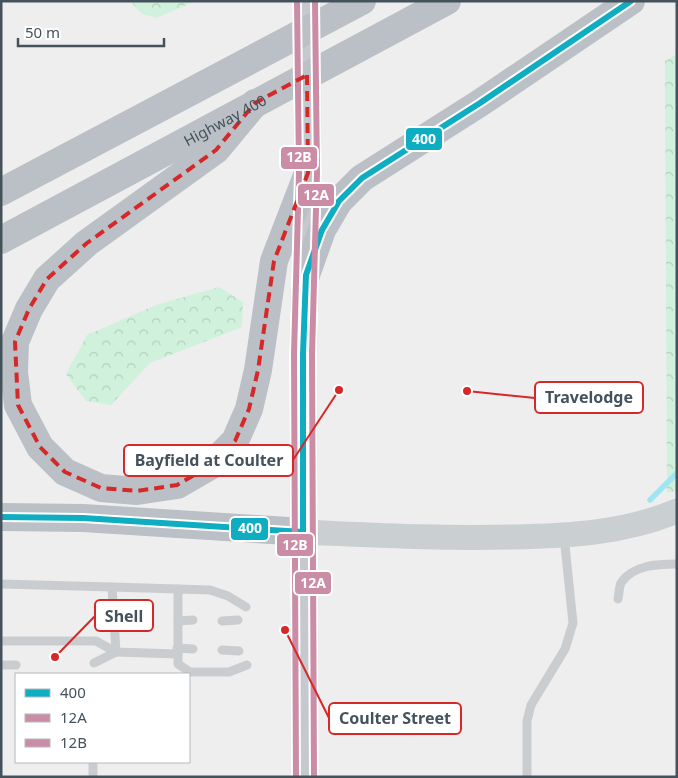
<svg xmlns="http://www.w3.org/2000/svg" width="678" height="778" viewBox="0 0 678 778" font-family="'Noto Sans',sans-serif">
<defs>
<pattern id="forest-crowns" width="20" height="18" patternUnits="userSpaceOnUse" patternTransform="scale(1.25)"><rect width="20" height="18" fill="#d0f1db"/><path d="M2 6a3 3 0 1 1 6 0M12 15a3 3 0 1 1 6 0" fill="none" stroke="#b4d1be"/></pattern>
</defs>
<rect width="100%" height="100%" fill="#efeeee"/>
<!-- forest -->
<g fill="url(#forest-crowns)">
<path d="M130,1h66l-40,17 -15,-5z"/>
<path d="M677,54v437l-10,2 -2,-432z"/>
<path d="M219,287l24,15 -1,25 -92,36 -39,42 -25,-4 -20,-27 21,-39 69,-30z"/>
</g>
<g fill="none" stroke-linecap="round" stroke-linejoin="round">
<!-- stream -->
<path stroke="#a1e5f2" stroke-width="5.5" d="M650,500l27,-27"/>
<!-- lane -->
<g stroke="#cacdcf" stroke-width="9">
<path d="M1,584l111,3"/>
<path d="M618,599c1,-4 1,-12 3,-16 11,-18 37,-19 56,-19"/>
<path d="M246,607l-18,-11 -18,-6 -32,-1v75l12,8h39l18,-7"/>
<path d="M178,621l15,-1"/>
<path d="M222,621l16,-1"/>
<path d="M1,641h95l20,11"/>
<path d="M177,648l16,1"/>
<path d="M222,650l17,1"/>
<path d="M178,654l-62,-2 -4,-65 66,2"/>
<path d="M94,663l22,-11"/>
<path d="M1,665h15"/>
<path d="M93,777v-15"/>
<path d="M527,777v-56l4,-16 34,-56 8,-26 -9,-87"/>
</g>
<!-- secondary -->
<path stroke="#cacfd1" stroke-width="25" d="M303,532c70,3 139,7 209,5 56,-1 113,-4 165,-26"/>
<!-- primary -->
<path stroke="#c5c9cd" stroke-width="28" d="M305,777l-2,-423 5,-181 -2,-172"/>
<!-- highway -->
<g stroke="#bac0c5" stroke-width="28">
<path d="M255,103l-39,47 -129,93 -40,36 -18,30 -14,33 -1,30 4,33 22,42 25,25 36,16 36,3 40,-6 33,-19 25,-25 14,-32 9,-39 16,-109 34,-88"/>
<path d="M1,192l361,-191"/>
<path id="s1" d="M1,240l446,-239"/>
<path d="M306,275l16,-45 17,-29 23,-23 118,-75 151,-102"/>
<path d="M1,517l82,1 220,14"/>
</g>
<defs>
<path id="bus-1" d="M1,517l82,1 220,14v-178l3,-79 16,-45 17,-29 23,-23 118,-75 151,-102"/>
<path id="bus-2" d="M314,777l-2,-423 5,-181 -2,-172"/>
<path id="bus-3" d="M296,777l-2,-423 5,-181 -2,-172"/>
</defs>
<!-- bus-1 casing -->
<use href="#bus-1" stroke="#fff" stroke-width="10"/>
<!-- bus-2 casing -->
<use href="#bus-2" stroke="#fff" stroke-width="10"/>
<!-- bus-3 casing -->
<use href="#bus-3" stroke="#fff" stroke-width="10"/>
<!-- bus-1 -->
<use href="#bus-1" stroke="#0eadc2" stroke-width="6"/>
<!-- bus-2 -->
<use href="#bus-2" stroke="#cb8da6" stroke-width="6"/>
<!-- bus-3 -->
<use href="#bus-3" stroke="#cb8da6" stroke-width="6"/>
</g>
<!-- marked area -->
<path fill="none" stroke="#d62828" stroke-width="4" stroke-dasharray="10 6" stroke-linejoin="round" d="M307,75l1,98 -34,88 -16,109 -9,39 -14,32 -25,25 -33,19 -40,6 -36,-3 -36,-16 -25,-25 -22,-42 -3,-63 14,-33 18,-30 40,-36 129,-93 39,-47z"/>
<g text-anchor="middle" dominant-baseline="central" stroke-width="5" stroke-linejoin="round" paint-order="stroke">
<!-- street labels -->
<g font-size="15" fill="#44525c" stroke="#fff">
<text stroke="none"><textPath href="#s1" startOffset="254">Highway 400</textPath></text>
</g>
</g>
<!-- callouts -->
<path fill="none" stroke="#d62828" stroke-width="2" d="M467 391L535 398M339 390L293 460M55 657L95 616M285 630L329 718"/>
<g fill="#d62828" stroke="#fff" stroke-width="2">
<circle cx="467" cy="391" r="5"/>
<circle cx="339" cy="390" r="5"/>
<circle cx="55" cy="657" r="5"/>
<circle cx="285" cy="630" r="5"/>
</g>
<g fill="#fff" stroke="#d62828" stroke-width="2">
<rect x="535" y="382" width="108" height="31" rx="5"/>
<rect x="124" y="445" width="169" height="31" rx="5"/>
<rect x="95" y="600" width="58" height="31" rx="5"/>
<rect x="329" y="703" width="132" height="31" rx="5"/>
</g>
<g font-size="16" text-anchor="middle" font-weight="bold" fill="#44525c">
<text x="589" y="403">Travelodge</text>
<text x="209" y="466">Bayfield at Coulter</text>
<text x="124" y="622">Shell</text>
<text x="395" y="724">Coulter Street</text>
</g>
<g stroke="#fff" stroke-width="2">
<rect x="405" y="127" width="38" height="24" rx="5" fill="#0eadc2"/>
<rect x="280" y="146" width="38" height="24" rx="5" fill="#cb8da6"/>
<rect x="297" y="183" width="38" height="24" rx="5" fill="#cb8da6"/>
<rect x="230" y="517" width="39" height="24" rx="5" fill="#0eadc2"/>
<rect x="276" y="533" width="38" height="24" rx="5" fill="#cb8da6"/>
<rect x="294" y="571" width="38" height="24" rx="5" fill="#cb8da6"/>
</g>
<g font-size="14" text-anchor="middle" font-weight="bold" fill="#fff">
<text x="424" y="144">400</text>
<text x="299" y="162">12B</text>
<text x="316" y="200">12A</text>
<text x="250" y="533">400</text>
<text x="295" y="550">12B</text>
<text x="313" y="588">12A</text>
</g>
<!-- border -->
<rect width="678" height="778" fill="none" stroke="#44525c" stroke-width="5"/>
<!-- legend -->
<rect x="15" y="673" width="175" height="90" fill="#ffffff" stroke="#b4babe"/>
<rect x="25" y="689" width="25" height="8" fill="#0eadc2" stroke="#b4babe"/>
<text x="60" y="698" font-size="15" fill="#44525c">400</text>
<rect x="25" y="714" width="25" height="8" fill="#cb8da6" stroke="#b4babe"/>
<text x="60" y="723" font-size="15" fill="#44525c">12A</text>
<rect x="25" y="739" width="25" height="8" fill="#cb8da6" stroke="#b4babe"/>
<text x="60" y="748" font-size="15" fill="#44525c">12B</text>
<!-- scale -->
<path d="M18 38v8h146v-8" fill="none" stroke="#44525c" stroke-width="2.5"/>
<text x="25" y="38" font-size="15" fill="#44525c" stroke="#ffffff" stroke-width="4" paint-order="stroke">50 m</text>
</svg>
